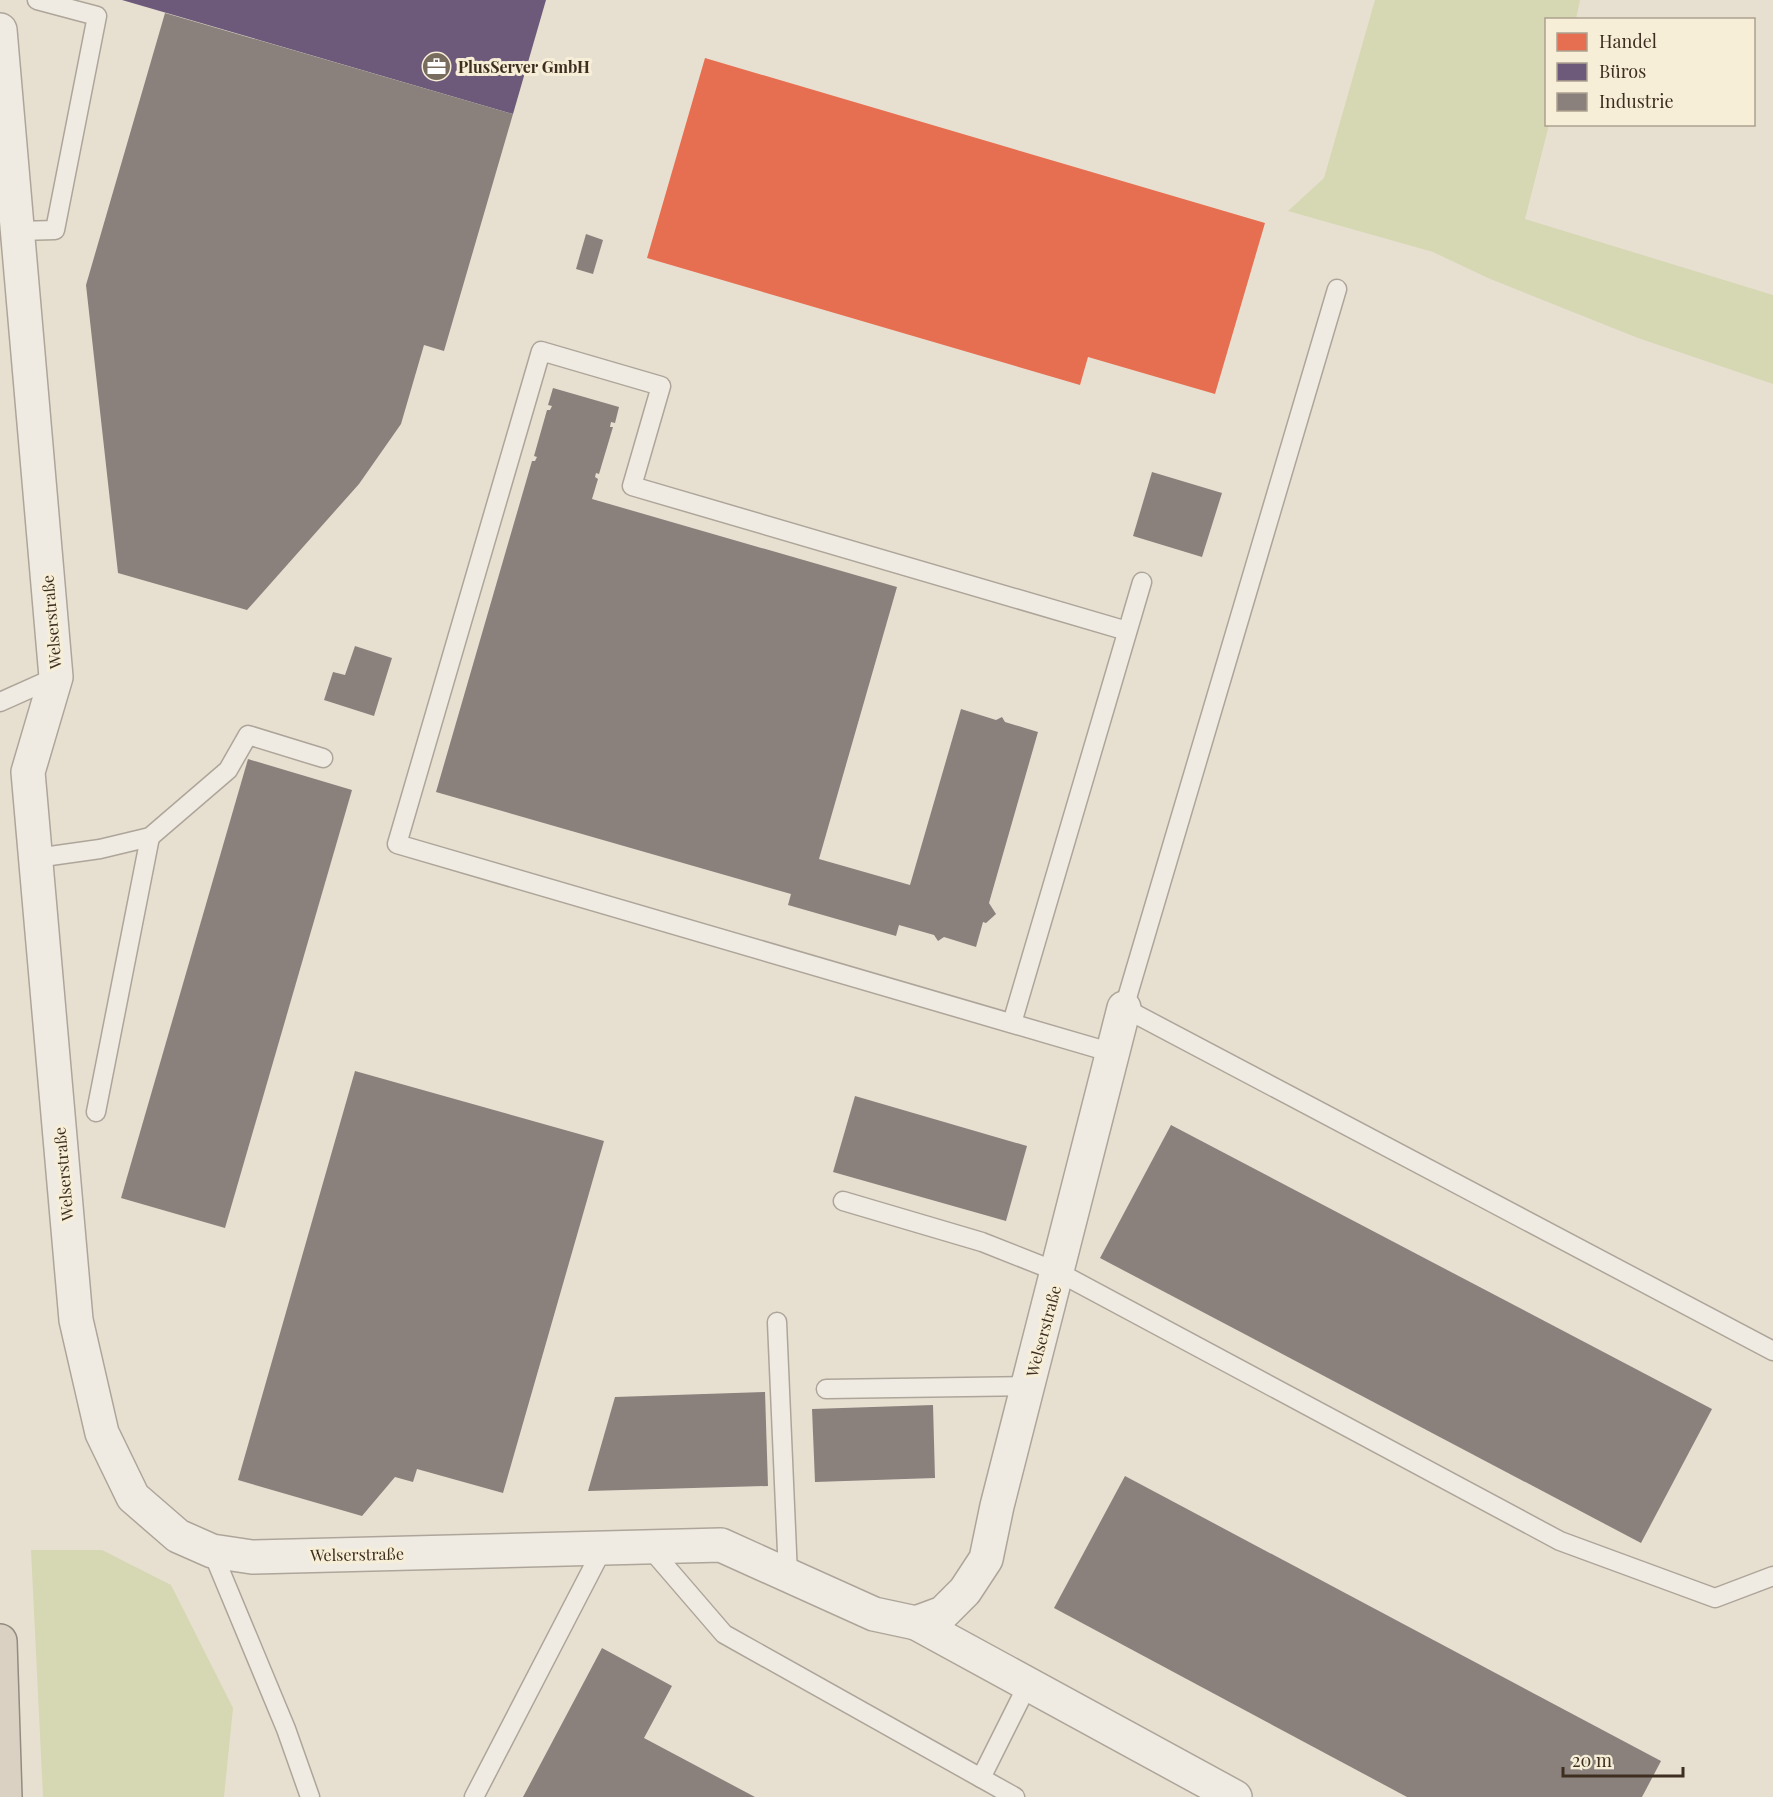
<svg xmlns="http://www.w3.org/2000/svg" width="1773" height="1797" viewBox="0 0 1773 1797" font-family="'Playfair Display',serif">
<rect width="100%" height="100%" fill="#e7e0d1"/>
<!-- green -->
<g fill="#d6d7b3">
<path d="M1375,0h205l-4,19 -30,1v104l3,1 -24,94 248,76v89l-135,-46 -150,-60 -55,-26 -145,-41 36,-33z"/>
<path d="M31,1550h71l69,35 62,123 -9,89h-181z"/>
</g>
<!-- shops -->
<path fill="#e76f51" d="M705,58l560,165 -50,171 -127,-37 -8,28 -433,-127z"/>
<!-- offices -->
<path fill="#6d597a" d="M122,0h424l-33,114z"/>
<!-- industry -->
<g fill="#8a817c">
<path d="M165,13l348,101 -69,237 -20,-6 -23,79 -42,60 -112,126 -129,-37 -32,-288z"/>
<path d="M586,234l17,6 -10,34 -17,-5z"/>
<path d="M553,388l66,19 -4,16 -4,-1 -1,5h3l-14,47 -3,-1 -1,4 3,2 -6,20 305,88 -78,272 91,26 51,-176 35,11 6,-3 3,5 33,10 -49,171 7,11 -10,9 -3,-1 -7,25 -32,-10 -6,4 -4,-6 -35,-10 -3,11 -108,-31 3,-11 -355,-102 96,-331h3l2,-4 -3,-1 13,-46h3l2,-4 -4,-1z"/>
<path d="M1152,472l70,21 -20,64 -69,-21z"/>
<path d="M355,646l37,12 -18,58 -50,-16 9,-28 12,3z"/>
<path d="M248,759l104,31 -127,438 -104,-30z"/>
<path d="M355,1071l249,70 -101,352 -86,-24 -4,13 -18,-5 -33,39 -124,-36z"/>
<path d="M855,1096l172,50 -21,75 -173,-49z"/>
<path d="M1171,1125l541,284 -71,134 -541,-285z"/>
<path d="M765,1392l3,94 -180,5 27,-94z"/>
<path d="M933,1405l2,73 -120,4 -3,-73z"/>
<path d="M1125,1476l536,285 -19,36h-235l-353,-189z"/>
<path d="M602,1648l70,38 -28,52 111,59h-232z"/>
</g>
<g fill="none" stroke-linecap="round" stroke-linejoin="round">
<defs>
<g id="lane">
<path d="M18,231l37,-1 42,-214 -60,-16"/>
<path d="M1337,289l-213,719 649,343"/>
<path d="M0,702l56,-25"/>
<path d="M36,858l64,-9 50,-12 78,-67 20,-35 75,23"/>
<path d="M1012,1023l130,-441"/>
<path d="M1113,1053l-716,-209 144,-493 120,35 -29,100 495,145"/>
<path d="M96,1112l54,-275"/>
<path d="M843,1201l139,41 76,30 502,269 155,57 58,-22"/>
<path d="M777,1322l11,253"/>
<path d="M826,1389l202,-3"/>
<path d="M649,1547l75,87 257,144"/>
<path d="M212,1551l74,178 24,68"/>
<path d="M474,1797l129,-249"/>
<path d="M1015,1797l-34,-19 47,-94"/>
</g>
<g id="street">
<path d="M0,30l56,647 -28,95 48,548 26,113 31,64 45,39 34,15 40,6 469,-12 153,69 42,9 27,-10 22,-22 21,-32 11,-53 127,-498"/>
<path d="M916,1623l319,174"/>
</g>
<path id="highway" d="M0,1641l5,156"/>
</defs>
<!-- lane casing -->
<use href="#lane" stroke="#ada599" stroke-width="21"/>
<!-- street casing -->
<use href="#street" stroke="#ada599" stroke-width="36"/>
<!-- highway casing -->
<use href="#highway" stroke="#928b80" stroke-width="36"/>
<!-- lane -->
<use href="#lane" stroke="#efebe3" stroke-width="18"/>
<!-- street -->
<use href="#street" stroke="#efebe3" stroke-width="33"/>
<!-- highway -->
<use href="#highway" stroke="#dad1c2" stroke-width="33"/>
</g>
<!-- icons -->
<defs>
<symbol id="office-disc" viewBox="-11 -11 22 22"><circle r="9.5" fill="#786c5e" stroke="#f7eed8"/><path d="M-6-3h4V-5.5h4V-3h4V5H-6ZM-1-4.5V-3h2v-1.5ZM-6 0V1H6V0Z" fill="#fff"/></symbol>
</defs>
<g fill-rule="evenodd">
<use href="#office-disc" x="420" y="50" width="33" height="33"/>
</g>
<g text-anchor="middle" dominant-baseline="central" stroke-width="6" stroke-linejoin="round" paint-order="stroke">
<!-- poi labels -->
<g font-size="16" font-weight="bold" fill="#3d2e20" stroke="#f7eed8" text-anchor="start">
<text x="458" y="66">PlusServer GmbH</text>
</g>
<!-- street labels -->
<g font-size="16" fill="#3d2e20" stroke="#f7eed8">
<text transform="translate(51 622) rotate(-95)">Welserstraße</text>
<text transform="translate(63 1174) rotate(-95)">Welserstraße</text>
<text transform="translate(1043 1331) rotate(-75)">Welserstraße</text>
<text transform="translate(357 1554) rotate(-1)">Welserstraße</text>
</g>
</g>
<!-- legend -->
<rect x="1545" y="18" width="210" height="108" fill="#f7eed8" stroke="#ada18e" stroke-width="1.5"/>
<rect x="1557" y="33" width="30" height="18" fill="#e76f51" stroke="#ada18e" stroke-width="1.5"/>
<text x="1599" y="48" font-size="18" fill="#3d2e20">Handel</text>
<rect x="1557" y="63" width="30" height="18" fill="#6d597a" stroke="#ada18e" stroke-width="1.5"/>
<text x="1599" y="78" font-size="18" fill="#3d2e20">Büros</text>
<rect x="1557" y="93" width="30" height="18" fill="#8a817c" stroke="#ada18e" stroke-width="1.5"/>
<text x="1599" y="108" font-size="18" fill="#3d2e20">Industrie</text>
<!-- scale -->
<path d="M1563 1767v9h120v-9" fill="none" stroke="#3d2e20" stroke-width="3"/>
<text x="1572" y="1767" font-size="18" fill="#3d2e20" stroke="#f7eed8" stroke-width="4.5" paint-order="stroke">20 m</text>
</svg>
